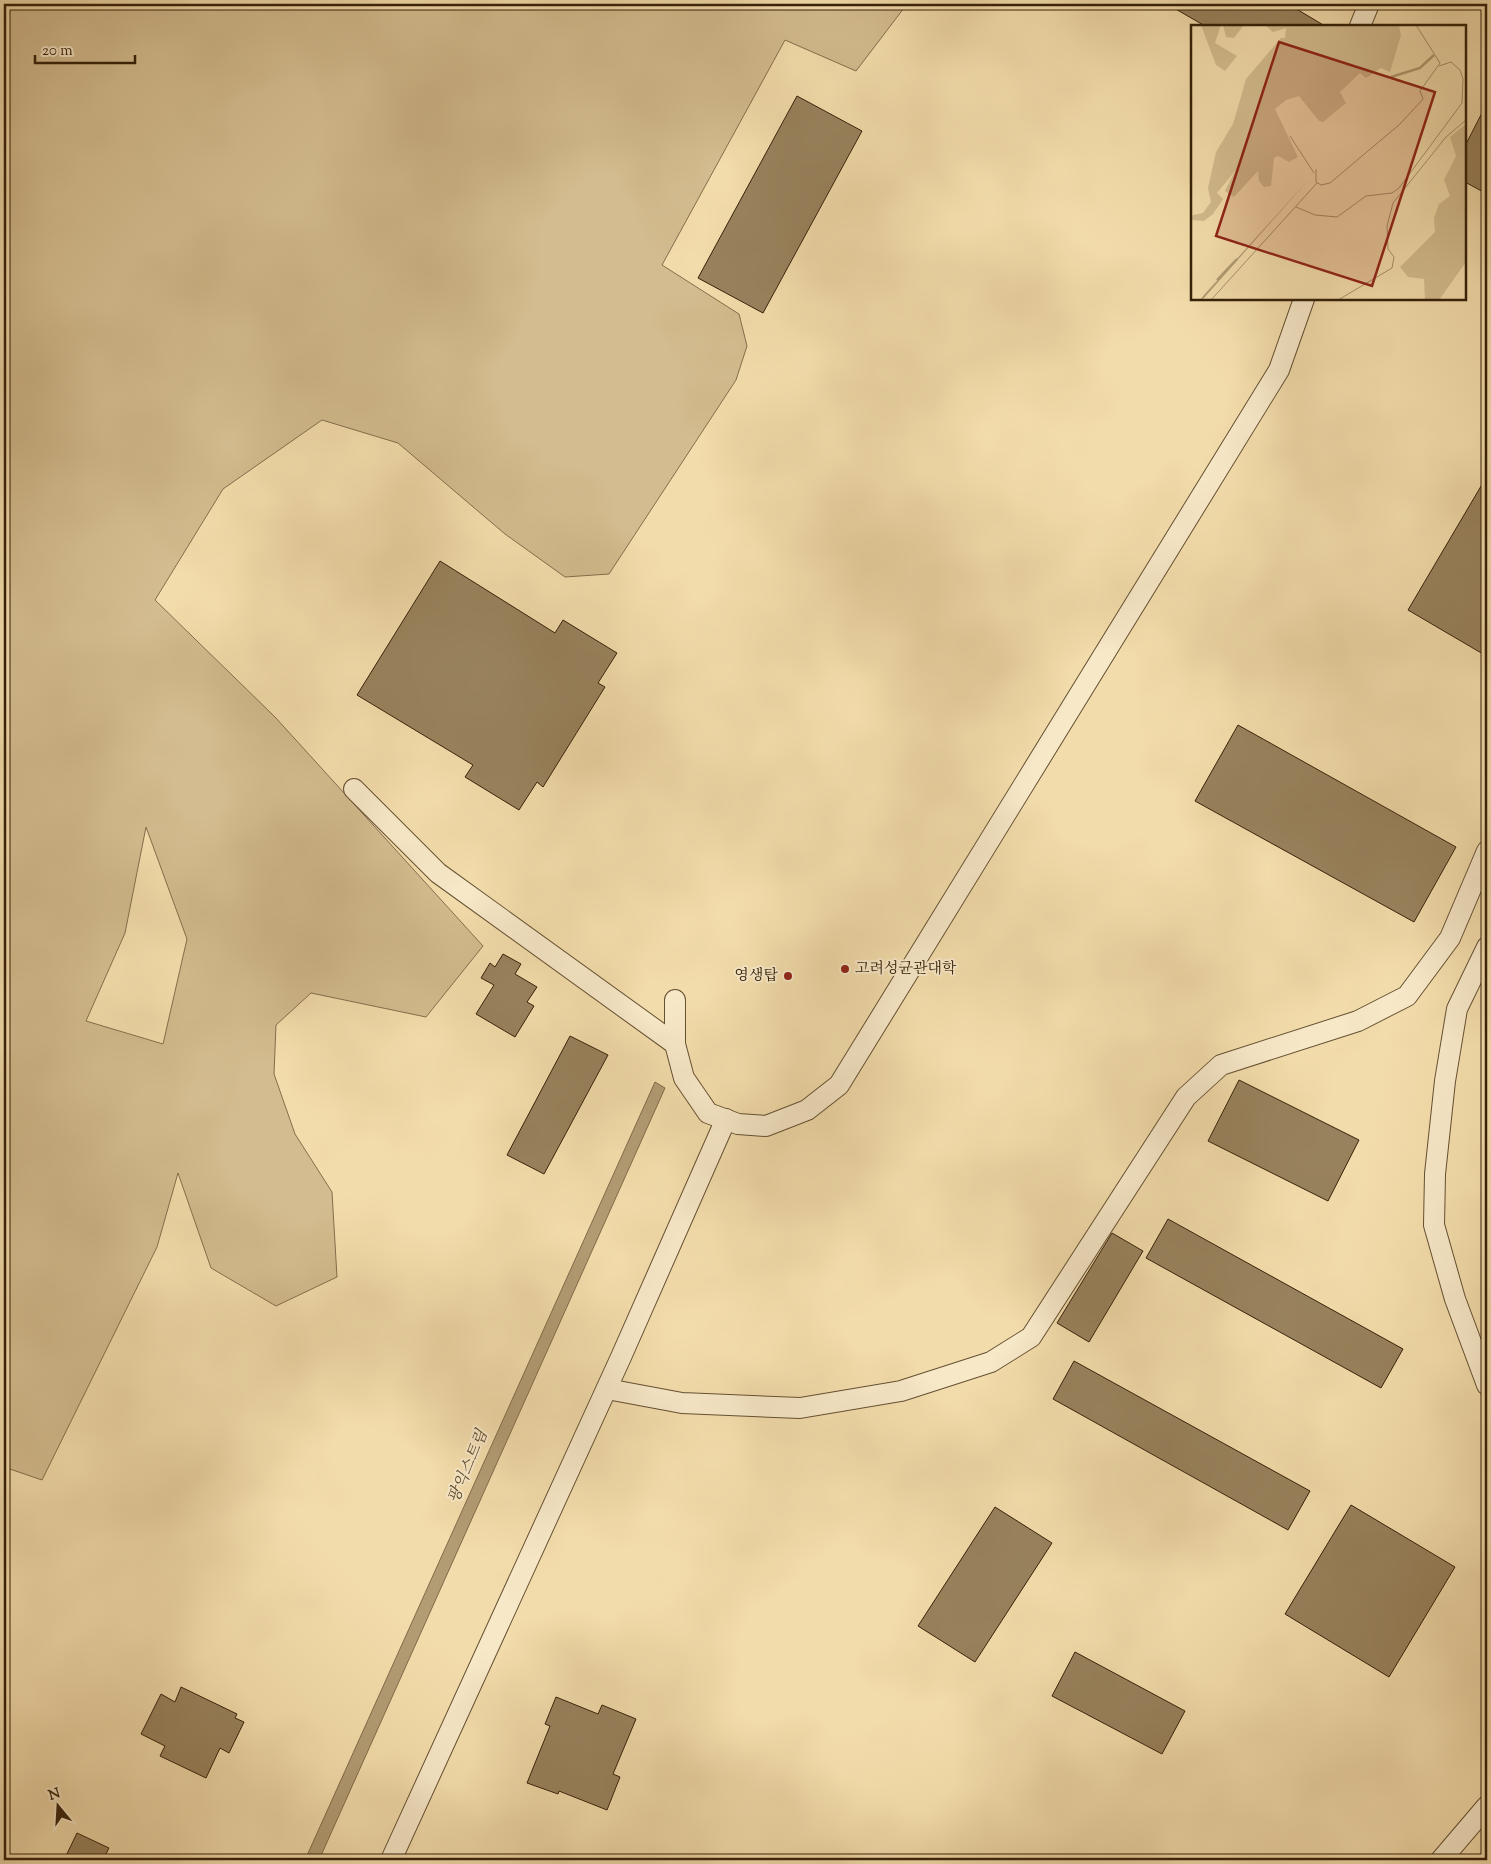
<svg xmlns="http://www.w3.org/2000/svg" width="1491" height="1864" viewBox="0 0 1491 1864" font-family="'Sorts Mill Goudy','Noto Serif KR',serif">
<rect width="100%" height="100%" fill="#f3dcab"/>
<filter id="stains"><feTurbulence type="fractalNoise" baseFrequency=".004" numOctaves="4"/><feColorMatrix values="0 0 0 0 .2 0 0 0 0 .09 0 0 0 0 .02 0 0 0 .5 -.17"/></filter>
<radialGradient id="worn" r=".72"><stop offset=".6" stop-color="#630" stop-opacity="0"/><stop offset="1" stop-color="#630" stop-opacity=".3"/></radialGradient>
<!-- green -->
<path fill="#d3bc8f" stroke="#846e4c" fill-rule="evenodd" d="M4,4h903l-51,67 -71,-31 -123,225 77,49 8,32 -11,34 -127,194 -44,3 -60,-43 -107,-91 -76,-23 -99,69 -68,111 120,117 208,229 -57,71 -115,-24 -35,32 -2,49 21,60 37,58 5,85 -61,29 -65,-38 -33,-95 -21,74 -115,233 -38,-13zM146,827l41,112 -24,105 -77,-23 39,-88z"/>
<!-- water -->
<path fill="#b29c74" stroke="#806b49" d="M655,1082l10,6 -346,772h-14z"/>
<!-- building -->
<g fill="#98825d" stroke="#352109">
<path d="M1167,4h121l37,22h-120z"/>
<path d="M797,96l65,35 -99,182 -65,-35z"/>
<path d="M1487,103v91l-22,-12v-36z"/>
<path d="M1487,476v171l-4,7 -75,-44z"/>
<path d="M440,561l115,72 8,-13 54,33 -19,30 7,4 -62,100 -6,-5 -18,28 -54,-33 8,-12 -116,-70z"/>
<path d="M1238,725l218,122 -42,75 -219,-121z"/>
<path d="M503,954l18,10 -6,10 22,13 -10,15 7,4 -19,31 -39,-23 18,-29 -13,-7 9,-15 5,4z"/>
<path d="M570,1036l38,19 -64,119 -37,-19z"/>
<path d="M1239,1080l120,60 -31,61 -120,-60z"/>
<path d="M1168,1219l235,130 -22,39 -235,-130z"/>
<path d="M1112,1233l31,18 -54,91 -32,-19z"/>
<path d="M1074,1361l236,130 -22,39 -235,-131z"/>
<path d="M1351,1505l104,62 -66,110 -104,-63z"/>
<path d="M995,1507l57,36 -77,119 -57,-36z"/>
<path d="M1075,1652l110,59 -23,43 -110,-58z"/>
<path d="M181,1687l56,27 -2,4 9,4 -15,31 -9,-5 -14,30 -46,-22 5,-10 -24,-12 20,-40 14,8z"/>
<path d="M556,1697l42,17 4,-9 34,14 -23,55 7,3 -13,33 -48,-19 -1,3 -31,-11 23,-57 -5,-2z"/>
<path d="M77,1833l32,15 -6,12h-39z"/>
</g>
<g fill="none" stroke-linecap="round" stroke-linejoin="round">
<defs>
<g id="service">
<path d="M1360,26l9,-22"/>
<path d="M354,789l84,84 237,171"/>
<path d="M1487,947l-30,62 -12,72 -10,93 -1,51 21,74 32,86"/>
<path d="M675,1000v44l9,34 24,35 30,11 28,2 41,-16 32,-25 440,-715 25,-71"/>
<path d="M607,1389l75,14 118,5 101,-17 90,-29 40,-25 155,-240 35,-32 137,-44 49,-25 43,-58 37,-87"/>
<path d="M391,1860l230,-503 105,-238"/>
<path d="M1441,1860l46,-54"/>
</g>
</defs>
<!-- service casing -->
<use href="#service" stroke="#645032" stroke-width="22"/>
<!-- service -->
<use href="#service" stroke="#f7e8c8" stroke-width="20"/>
</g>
<!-- markers -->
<g fill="#8f2418" stroke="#f7e8c8" stroke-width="2">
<circle cx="845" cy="969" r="5"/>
<circle cx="788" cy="976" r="5"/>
</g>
<g text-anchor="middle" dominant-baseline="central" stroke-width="4" stroke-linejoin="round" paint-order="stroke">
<!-- poi labels -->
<g font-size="15" fill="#352109" stroke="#f7e8c8" text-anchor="start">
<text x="855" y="969">고려성균관대학</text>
<text x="778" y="976" text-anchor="end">영생탑</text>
</g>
<!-- water labels -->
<g font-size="16" font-style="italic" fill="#614c2e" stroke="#f7e8c8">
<text transform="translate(469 1467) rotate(-67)">팡익스트림</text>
</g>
</g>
<!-- overview -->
<g transform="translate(1191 25)">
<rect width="275" height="275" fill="#f3dcab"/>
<path d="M10,0h20l-6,18 22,13 -12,15 -9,-6zM32,0h20v1l-9,12 -8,-1zM74,0h134l2,10 -11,37 -9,-4 -15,10 -6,-5 -20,19 6,11 -23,19 -4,-1 -20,-25 -13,4 -11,9 23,48 -9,5 -11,-6 -4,2 -3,28 -7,1 -5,-6 -1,-10 -24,26 -9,-6 10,-20 -18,22 6,6 -10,15 -9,7 -13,-1 2,-5 10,-2 8,-11 -3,-14 8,-36 17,-28 13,-45 35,-41h4l1,-10 -13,4zM275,99v138l-27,38h-14l-1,-21 -16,-2 -8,-10 35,-35 -1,-14 5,-14 11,-8 -6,-16 12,-24 -6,-19z" fill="#d3bc8f"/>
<path d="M120,152l-107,121 -4,2 4,-5z" fill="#b29c74"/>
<path fill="none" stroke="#b29c74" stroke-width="2.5" d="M200,52l29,-9 14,-13M26,255l20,-21"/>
<path fill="none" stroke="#a7916a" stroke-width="1" d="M99,111l24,37M125,144v13l5,3 9,-2 70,-59 23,-25 -3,-8 20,-28 -24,-38M105,182l19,8 22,2 29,-21 26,-3 7,-5 63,-85 1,-24 -3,-9 -9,-8 -12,4M20,275l106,-117M147,275l54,-32 2,-11 -6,-8 -1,-23 6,-23 53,-66 20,-17"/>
<path fill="#8f2418" fill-opacity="0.15" stroke="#8f2418" stroke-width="2.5" d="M88,17l156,50 -63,194 -156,-50z"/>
<rect width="275" height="275" fill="none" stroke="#352109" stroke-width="2.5"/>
</g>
<!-- margin -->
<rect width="1491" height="1864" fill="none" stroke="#f3dcab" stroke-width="20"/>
<rect x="5" y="5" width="1481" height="1854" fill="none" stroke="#352109" stroke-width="2.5"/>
<rect x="10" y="10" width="1471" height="1844" fill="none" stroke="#352109"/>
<!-- north arrow -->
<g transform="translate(58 1806) rotate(342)" stroke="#f7e8c8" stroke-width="4" paint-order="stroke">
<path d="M0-4L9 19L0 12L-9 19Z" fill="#352109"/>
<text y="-8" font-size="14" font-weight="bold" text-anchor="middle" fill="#352109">N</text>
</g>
<!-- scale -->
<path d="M35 55v8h100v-8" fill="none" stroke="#352109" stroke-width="2.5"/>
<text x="42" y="55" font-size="15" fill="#352109" stroke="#f7e8c8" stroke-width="4" paint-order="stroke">20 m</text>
<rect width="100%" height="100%" filter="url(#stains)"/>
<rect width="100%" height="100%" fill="url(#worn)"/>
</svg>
